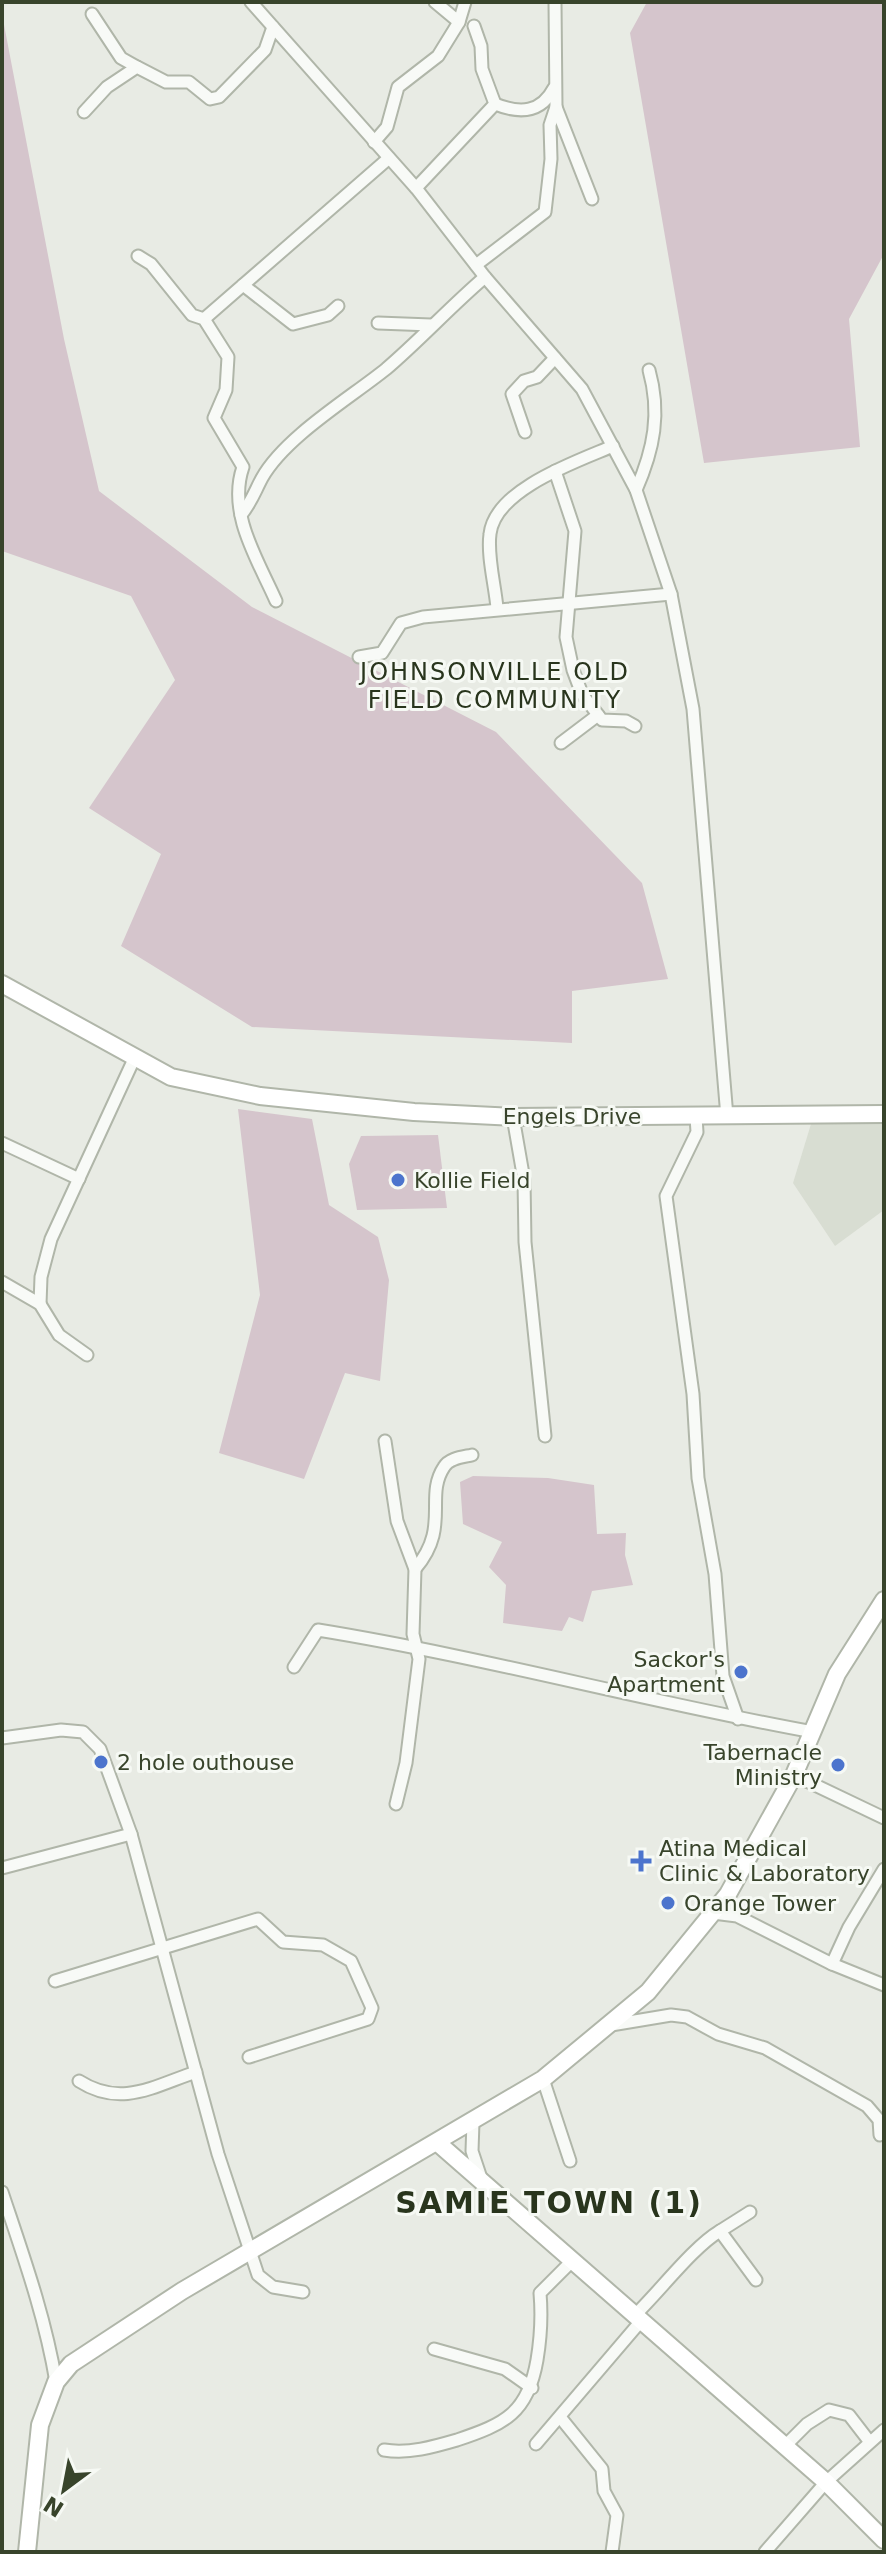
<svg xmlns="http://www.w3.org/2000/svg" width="886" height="2554" viewBox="0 0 886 2554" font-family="'DejaVu Sans',sans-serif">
<rect width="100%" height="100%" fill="#e8ebe4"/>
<!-- built -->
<path fill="#d8ddd2" d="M884,1122v88l-49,36 -42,-63 18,-59z"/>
<!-- green -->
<g fill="#d5c5cc">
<path d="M647,2h237v252l-35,65 11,128 -156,16 -74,-430z"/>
<path d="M2,14l62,325 35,152 153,116 244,125 146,151 26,96 -96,12v52l-320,-16 -131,-81 40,-92 -72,-46 86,-128 -44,-84 -129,-45z"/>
<path d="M238,1109l74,10 17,86 49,32 11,43 -9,101 -35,-8 -41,106 -85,-26 41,-158z"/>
<path d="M438,1135l9,73 -90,2 -8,-46 12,-28z"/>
<path d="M473,1476l75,2 46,7 3,49 29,-1 -1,22 8,30 -41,6 -9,31 -14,-5 -7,14 -59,-8 3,-38 -17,-18 13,-25 -39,-18 -3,-42z"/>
</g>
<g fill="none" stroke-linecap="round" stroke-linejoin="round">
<defs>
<g id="street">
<path d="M251,2l165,186 69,89 97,112 54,101 35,104 22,115 34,408"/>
<path d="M435,2l24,20"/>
<path d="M92,14l29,44 16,9"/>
<path d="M495,104c25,10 46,9 59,-16"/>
<path d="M556,107l36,92"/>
<path d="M84,112l23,-25 30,-20 29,15h23l21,17 9,-2 46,-47 8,-23"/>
<path d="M374,142l13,-15 11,-40 40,-31 21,-34 6,-20"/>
<path d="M416,188l79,-84 -13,-35 -1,-23 -7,-20"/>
<path d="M138,256l13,8 41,51 12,4 24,38 -2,33 -12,28 29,49c-16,46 15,93 33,134"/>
<path d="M476,265l69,-53 6,-53 -1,-34 6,-18 -1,-105"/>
<path d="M243,285l50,39 35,-9 10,-9"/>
<path d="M204,319l185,-161"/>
<path d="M378,323l53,2"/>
<path d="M525,432l-13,-38 12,-13 13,-4 18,-19"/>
<path d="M555,471l20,60 -9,106 7,33 9,24 20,26 24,1 9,5"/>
<path d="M636,490c18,-41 25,-77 13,-120"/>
<path d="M241,515c10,-12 14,-24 21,-37 23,-41 88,-80 124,-109 34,-29 65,-63 99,-92"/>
<path d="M497,608c-2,-23 -10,-52 -7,-74 5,-45 88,-73 123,-88"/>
<path d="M359,657l23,-4 19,-30 22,-6 248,-23"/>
<path d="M561,743l37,-28"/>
<path d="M513,1117l11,63 1,62 20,194"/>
<path d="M696,1117l1,15 -31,64 27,198 5,84 17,96 8,102 15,43"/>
<path d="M2,1143l77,36"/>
<path d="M2,1282l38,22 19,31 28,20"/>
<path d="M40,1304l1,-27 10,-38 83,-180"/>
<path d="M385,1441l12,80 18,48 -2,65 6,25 -13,104 -10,41"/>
<path d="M415,1569c36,-42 9,-72 29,-102 5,-9 19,-10 28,-12"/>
<path d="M294,1667l24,-37c166,27 329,72 495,102"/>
<path d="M2,1738l59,-8 22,2 17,17 31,85 87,320 40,121 15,12 30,5"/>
<path d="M794,1775l90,43"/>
<path d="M2,1868l129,-34"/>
<path d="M713,1913l24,3 95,48 17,-37 35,-58"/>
<path d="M832,1964l52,21"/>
<path d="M55,1981l203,-62 25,23 40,3 28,16 21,47 -4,11 -119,38"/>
<path d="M611,2025l60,-10 16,2 31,17 47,14 102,58 12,14 1,15"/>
<path d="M543,2079l27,82"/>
<path d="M79,2081c42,27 75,5 117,-9"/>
<path d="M473,2122l-1,29 9,27"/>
<path d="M2,2192c21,63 43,124 54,190"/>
<path d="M720,2231l30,-19"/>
<path d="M635,2315c25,-24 58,-68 85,-84l36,49"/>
<path d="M434,2349l71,20 27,19"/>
<path d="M560,2417l42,52 2,22 13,24 -5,37"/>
<path d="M536,2444l105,-123"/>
<path d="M785,2446l22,-22 22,-14 20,5 20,26"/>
<path d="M384,2450c25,4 49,-3 73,-10 48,-16 71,-27 80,-80 4,-24 5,-44 3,-67l31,-31"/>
<path d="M765,2552l61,-70 58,-52"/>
</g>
<g id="secondary">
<path d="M2,984l169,93 89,19 154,16 99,5 371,-3"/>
<path d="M439,2144l387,338 58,58"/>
<path d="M27,2552l13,-127 16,-43 15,-18 111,-73 361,-212 105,-87 80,-98 66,-119 43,-101 47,-74"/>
</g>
</defs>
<!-- street casing -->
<use href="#street" stroke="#b0b6a9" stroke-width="15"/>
<!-- secondary casing -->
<use href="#secondary" stroke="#b0b6a9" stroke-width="20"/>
<!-- street -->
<use href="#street" stroke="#f8faf7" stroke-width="11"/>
<!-- secondary -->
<use href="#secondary" stroke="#fff" stroke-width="16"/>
</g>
<!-- markers -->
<g fill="#4c74cd" stroke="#f6f9f4" stroke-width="3">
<circle cx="398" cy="1180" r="8"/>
<circle cx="741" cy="1672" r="8"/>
<circle cx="101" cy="1762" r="8"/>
<circle cx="838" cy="1765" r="8"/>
<path d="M637 1849h8v8h8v8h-8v8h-8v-8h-8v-8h8z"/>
<circle cx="668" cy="1903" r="8"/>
</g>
<g text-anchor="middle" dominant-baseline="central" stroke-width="6" stroke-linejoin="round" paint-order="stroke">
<!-- street labels -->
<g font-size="22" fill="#38442b" stroke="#f6f9f4">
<text x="572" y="1116">Engels Drive</text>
</g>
<!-- poi labels -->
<g font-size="22" fill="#38442b" stroke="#f6f9f4" text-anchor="start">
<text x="414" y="1180">Kollie Field</text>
<text x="725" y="1659" text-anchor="end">Sackor's<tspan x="725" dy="25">Apartment</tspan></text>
<text x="822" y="1752" text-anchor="end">Tabernacle<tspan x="822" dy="25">Ministry</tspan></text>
<text x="117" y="1762">2 hole outhouse</text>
<text x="659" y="1848">Atina Medical<tspan x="659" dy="25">Clinic &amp; Laboratory</tspan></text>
<text x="684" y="1903">Orange Tower</text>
</g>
<!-- neighbourhood labels -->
<g font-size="24" letter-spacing="2" fill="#29351d" stroke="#f6f9f4">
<text x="495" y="672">JOHNSONVILLE OLD<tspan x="495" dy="28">FIELD COMMUNITY</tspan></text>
</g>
<!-- district labels -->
<g font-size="30" font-weight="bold" letter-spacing="2" fill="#29351d" stroke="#f6f9f4">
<text x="549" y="2202">SAMIE TOWN (1)</text>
</g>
</g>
<!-- border -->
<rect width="886" height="2554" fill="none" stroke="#38442b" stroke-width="8"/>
<!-- north arrow -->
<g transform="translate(64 2490) rotate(212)" stroke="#f6f9f4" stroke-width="6" paint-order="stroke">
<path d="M0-6L14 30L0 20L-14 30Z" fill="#38442b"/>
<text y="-12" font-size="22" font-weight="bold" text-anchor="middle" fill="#38442b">N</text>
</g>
</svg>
